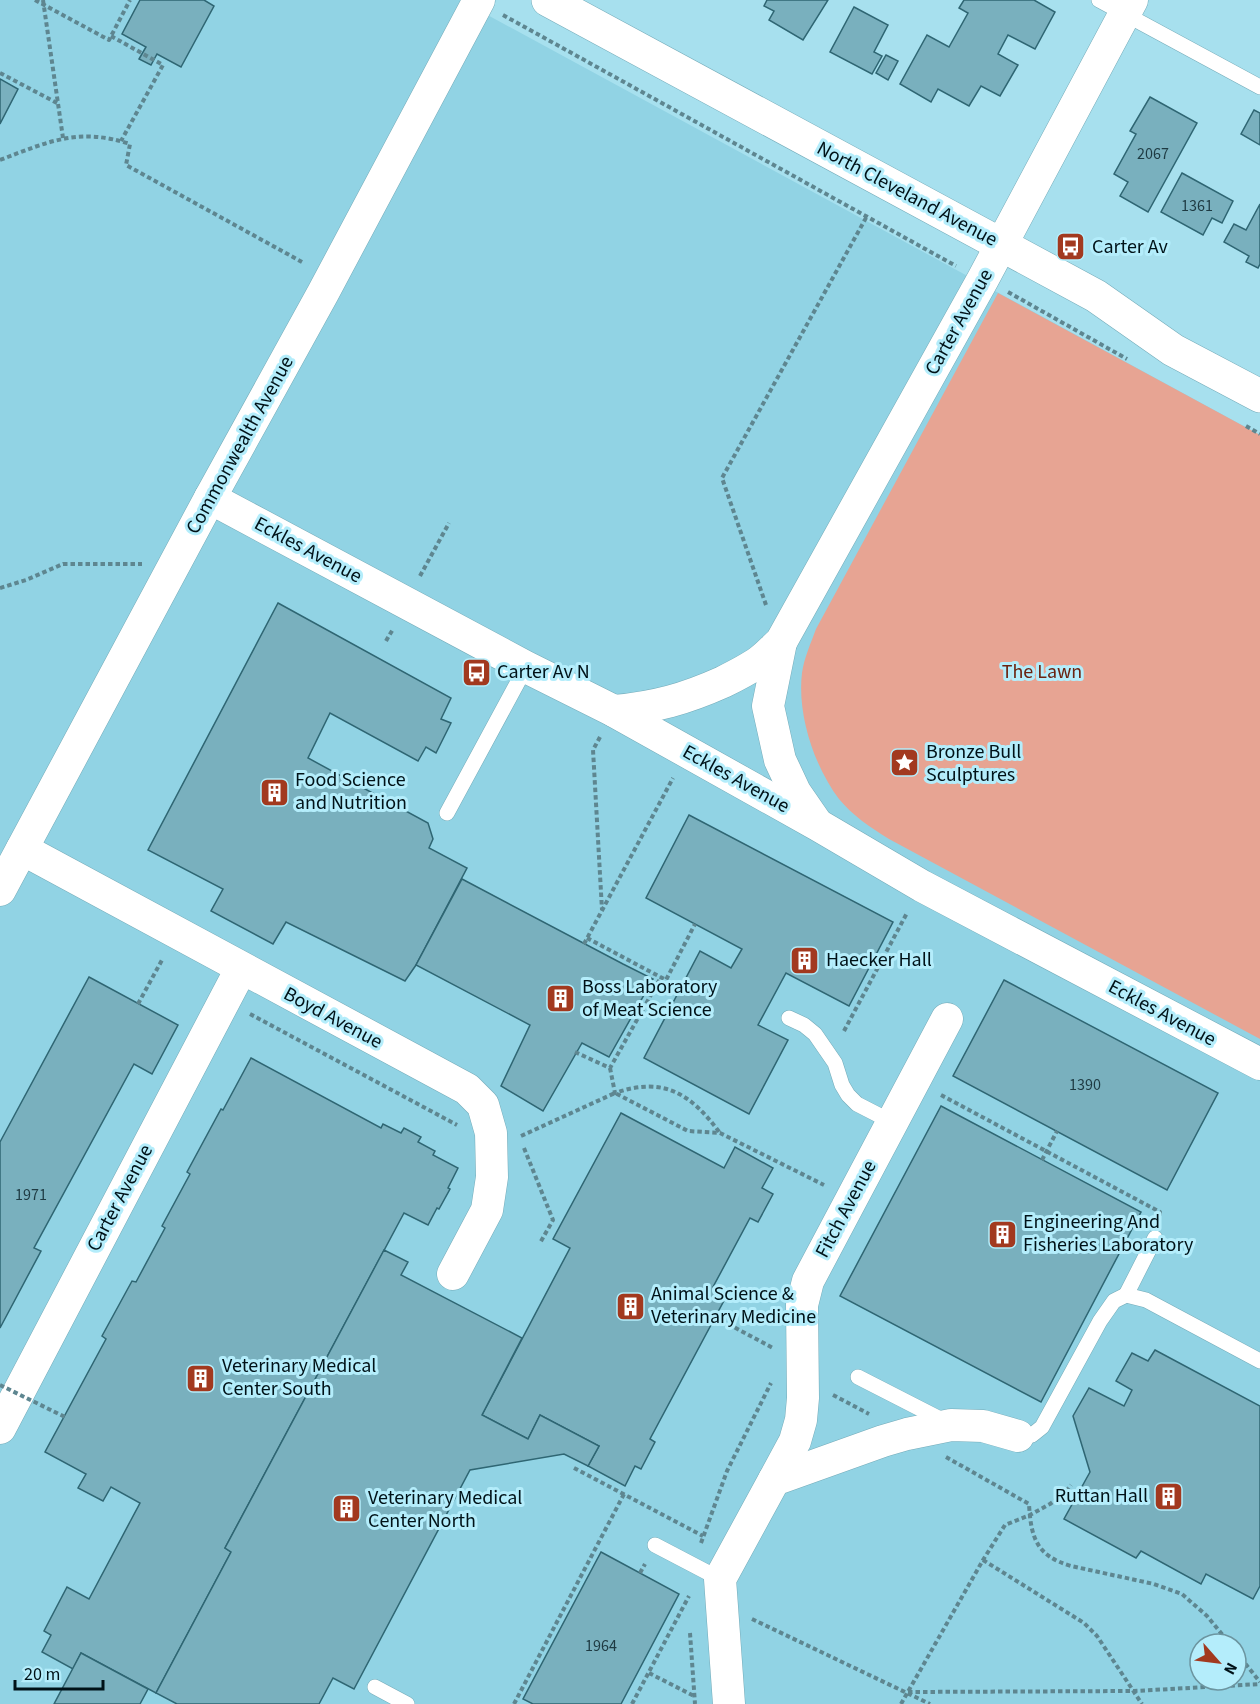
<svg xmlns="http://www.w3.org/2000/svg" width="1260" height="1704" viewBox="0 0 1260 1704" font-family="'Source Sans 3',sans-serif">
<rect width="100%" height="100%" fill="#a7e0ee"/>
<!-- built -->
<path fill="#91d3e4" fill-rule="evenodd" d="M0,0h460l800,435v1269h-1260zM1200,1644h36v36h-36z"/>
<!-- green -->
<path fill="#e7a493" d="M998,293l262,142v604l-371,-200c-18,-11 -37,-24 -50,-40 -25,-33 -42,-85 -37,-126 2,-15 9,-30 14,-44z"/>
<!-- building -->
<g fill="#79b0be" stroke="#2f6673" stroke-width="1.5">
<path d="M140,0h64l10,6 -33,61 -24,-13 -6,11 -12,-6 7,-12 -24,-13z"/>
<path d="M767,0h61l-25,40 -34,-20 5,-9 -10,-5z"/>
<path d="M964,0h70l21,12 -20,37 -27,-14 -10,19 20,11 -18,31 -19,-10 -12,20 -31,-17 -7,13 -31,-18 27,-49 22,12 19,-34 -9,-5z"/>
<path d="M854,7l34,18 -14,27 8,4 -10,18 -42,-22z"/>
<path d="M886,55l12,6 -10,19 -12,-7z"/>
<path d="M0,79l18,10 -18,35z"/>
<path d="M1150,97l47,26 -49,89 -28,-16 8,-14 -14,-8 22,-40 -6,-3z"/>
<path d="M1254,110l6,3v32l-19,-11z"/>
<path d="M1182,173l51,28 -11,22 -10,-5 -9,17 -42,-23z"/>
<path d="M1260,204v60l-2,4 -12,-6 3,-6 -25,-14 10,-18 12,6z"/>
<path d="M278,603l173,95 -10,21 10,4 -15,30 -10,-6 -8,14 -88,-48 -22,45 120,65 5,16 -4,9 38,20 -51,97 -11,16 -119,-59 -13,22 -62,-33 12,-22 -75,-39z"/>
<path d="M689,815l204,107 -44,84 -63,-33 -28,52 30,15 -39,74 -105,-56 56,-107 31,17 11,-19 -96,-51z"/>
<path d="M462,879l161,85 30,15 -44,78 -27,-14 -39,68 -42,-25 29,-61 -114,-60z"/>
<path d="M89,977l89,48 -26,49 -18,-10 -100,184 7,3 -41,77v-186z"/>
<path d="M1004,980l214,113 -51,97 -214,-114z"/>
<path d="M251,1058l130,70 2,-4 18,9 3,-5 17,9 -3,5 17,9 -2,4 25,13 -10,20 2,1 -11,20 -2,-1 -9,17 -24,-12 -179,335 6,4 -75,141 -75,-40 -8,16 -31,-17 9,-17 -7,-4 23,-44 22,12 51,-96 -29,-16 -8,14 -25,-13 8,-14 -41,-22 61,-113 -4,-3 30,-55 4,1 29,-54 -3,-2 28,-52 -3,-2 34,-63 2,1z"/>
<path d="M941,1106l200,106 -100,190 -201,-106z"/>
<path d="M621,1113l103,55 11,-21 38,21 -11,20 11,6 -15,28 -8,-4 -37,69 14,8 -77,144 5,3 -14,27 -6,-3 -10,20 -37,-20 11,-20 -59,-31 -12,24 -46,-24 88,-167 -17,-9z"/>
<path d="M384,1250l24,12 -7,13 121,63 -40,77 46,24 12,-24 59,31 -11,20 -24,-12 -94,16 -116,219 -21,-11 -14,26h-142l-21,-11 75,-141 -6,-4z"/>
<path d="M1155,1350l105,56v180l-7,13 -47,-25 -5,10 -60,-33 -5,7 -72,-39 26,-47 -17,-56 16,-28 35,18 8,-16 -16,-9 16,-28 16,8z"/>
<path d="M601,1552l78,42 -58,110h-88l-10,-5z"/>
<path d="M81,1653l67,36 -8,15h-86z"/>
</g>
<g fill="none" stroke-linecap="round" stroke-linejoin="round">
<defs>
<g id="lane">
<path d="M1099,0l161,87"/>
<path d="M447,813l79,-146"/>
<path d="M789,1018l15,7 11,9 20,29 7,22 6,10 9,9 35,18"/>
<path d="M1126,1295l29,-57"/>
<path d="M858,1377l88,45"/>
<path d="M1018,1436l14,-1 10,-8 58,-106 14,-20 12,-6 20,5 114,61"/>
<path d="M655,1545l65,34"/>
<path d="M375,1687l32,17"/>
</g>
<g id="street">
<path d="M210,498l316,169 88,44 204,114 104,61 338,178"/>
<path d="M781,642l-13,64 12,54 15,32 20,29"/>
<path d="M614,711c42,-4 71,-12 109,-29 12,-6 26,-13 37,-21 7,-5 14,-13 21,-19l202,-363 149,-279"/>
<path d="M22,849l445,240 16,16 8,28 1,44 -5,33 -34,64"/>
<path d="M0,890l210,-392 113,-205 156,-293"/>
<path d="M0,1428l241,-459"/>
<path d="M774,1480l21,-39 6,-21 2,-22 -1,-93 6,-24 139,-262"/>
<path d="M729,1704l-9,-125 54,-99 109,-39 24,-7 44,-9 32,1 35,10"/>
</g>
<path id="secondary" d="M548,0l548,296 77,54 87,46"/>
</defs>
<!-- lane casing -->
<use href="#lane" stroke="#74abb9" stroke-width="16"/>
<!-- street casing -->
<use href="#street" stroke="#74abb9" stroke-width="33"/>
<!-- secondary casing -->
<use href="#secondary" stroke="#74abb9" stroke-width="34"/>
<!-- path -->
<g stroke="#5e8690" stroke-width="4" stroke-dasharray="4.5 3" stroke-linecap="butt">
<path d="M35,0l74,40 21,-40"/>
<path d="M43,0l20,138"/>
<path d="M503,15l453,251"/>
<path d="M111,36l52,29 -42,76"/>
<path d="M0,73l57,30"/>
<path d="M0,160c47,-18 79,-33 130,-16l-4,21 176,97"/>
<path d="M1008,292l119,67"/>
<path d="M1246,426l14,8"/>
<path d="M420,576l29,-53"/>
<path d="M0,588l26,-8 37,-16h79"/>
<path d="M766,605l-44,-127 145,-262"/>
<path d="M386,641l7,-12"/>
<path d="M600,737l-7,13 9,160"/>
<path d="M587,938l79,42 29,-56"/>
<path d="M584,944l89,-166"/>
<path d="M138,1004l24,-44"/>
<path d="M250,1014l207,111"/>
<path d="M844,1031l63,-118"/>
<path d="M575,1052l35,16 51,-91"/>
<path d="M610,1068l5,25c49,-17 76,1 105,40"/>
<path d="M941,1095l219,117 -1,5"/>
<path d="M521,1136l94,-43 73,38 32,2 104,52"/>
<path d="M524,1148l29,72 -13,23"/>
<path d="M715,1317l58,31"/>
<path d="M833,1395l36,19"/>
<path d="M946,1457l83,47c2,35 8,52 42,62l83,18 28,10 25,22 23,28"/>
<path d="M574,1468l129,68"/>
<path d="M701,1543l26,-72 44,-88"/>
<path d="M983,1560l101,63 13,13 45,68"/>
<path d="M640,1573l5,-9"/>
<path d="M752,1619l178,85"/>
<path d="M690,1633l5,71"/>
<path d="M1236,1652l24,30"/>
<path d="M649,1673l45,23"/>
<path d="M908,1692l226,-1 126,-7"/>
<path d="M514,1704l110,-210"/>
<path d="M632,1704l57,-108"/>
<path d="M901,1704l82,-144 22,-35 25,-10 20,-11 14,-10 7,-9"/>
</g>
<!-- lane -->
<use href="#lane" stroke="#fff" stroke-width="15"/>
<!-- street -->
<use href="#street" stroke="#fff" stroke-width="32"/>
<!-- secondary -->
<use href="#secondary" stroke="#fff" stroke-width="33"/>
<!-- path-bridge -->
<g stroke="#5e8690" stroke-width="4" stroke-dasharray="4.5 3" stroke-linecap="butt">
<path d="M1042,1160l15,-29"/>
<path d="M0,1385l65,32"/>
</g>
</g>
<!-- icons -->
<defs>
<symbol id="bus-square" viewBox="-11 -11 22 22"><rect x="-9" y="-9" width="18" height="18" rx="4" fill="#a2391f" stroke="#b4edfb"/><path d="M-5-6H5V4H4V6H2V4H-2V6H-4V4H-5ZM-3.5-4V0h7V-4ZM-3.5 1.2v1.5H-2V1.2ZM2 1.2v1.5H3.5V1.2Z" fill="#fff"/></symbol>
<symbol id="sight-square" viewBox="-11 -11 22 22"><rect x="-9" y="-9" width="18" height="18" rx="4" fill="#a2391f" stroke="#b4edfb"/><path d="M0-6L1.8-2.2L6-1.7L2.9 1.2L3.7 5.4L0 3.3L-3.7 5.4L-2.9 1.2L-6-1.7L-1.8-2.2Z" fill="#fff"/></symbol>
<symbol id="building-square" viewBox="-11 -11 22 22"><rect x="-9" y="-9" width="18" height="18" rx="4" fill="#a2391f" stroke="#b4edfb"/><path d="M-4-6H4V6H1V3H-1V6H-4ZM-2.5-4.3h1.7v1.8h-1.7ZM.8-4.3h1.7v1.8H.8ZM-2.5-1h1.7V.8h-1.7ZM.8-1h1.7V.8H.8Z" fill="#fff"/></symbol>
</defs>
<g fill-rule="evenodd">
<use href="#bus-square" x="1054" y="230" width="33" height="33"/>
<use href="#bus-square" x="460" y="656" width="33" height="33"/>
<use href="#sight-square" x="888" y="746" width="33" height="33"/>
<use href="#building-square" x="258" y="776" width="33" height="33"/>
<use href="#building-square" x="788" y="944" width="33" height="33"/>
<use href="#building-square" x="544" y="982" width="33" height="33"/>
<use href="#building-square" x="986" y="1218" width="33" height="33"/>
<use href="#building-square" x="614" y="1290" width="33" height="33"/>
<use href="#building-square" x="184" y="1362" width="33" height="33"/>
<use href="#building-square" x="1152" y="1480" width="33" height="33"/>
<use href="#building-square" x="330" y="1492" width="33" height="33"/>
</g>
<g text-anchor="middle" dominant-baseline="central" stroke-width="6" stroke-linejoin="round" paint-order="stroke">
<!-- number labels -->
<g font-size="16" fill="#1e3a42">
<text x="1153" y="154">2067</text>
<text x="1197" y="206">1361</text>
<text x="1085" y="1085">1390</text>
<text x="31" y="1195">1971</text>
<text x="601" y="1646">1964</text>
</g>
<!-- street labels -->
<g font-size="20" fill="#001218" stroke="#b4edfb">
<text transform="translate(907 194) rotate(28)">North Cleveland Avenue</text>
<text transform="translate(959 322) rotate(-61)">Carter Avenue</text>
<text transform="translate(240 445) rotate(-61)">Commonwealth Avenue</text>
<text transform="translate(308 550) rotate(28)">Eckles Avenue</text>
<text transform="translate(736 779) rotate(29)">Eckles Avenue</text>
<text transform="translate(1162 1013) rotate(28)">Eckles Avenue</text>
<text transform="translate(333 1018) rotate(28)">Boyd Avenue</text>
<text transform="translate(120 1198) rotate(-62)">Carter Avenue</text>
<text transform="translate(846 1209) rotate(-62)">Fitch Avenue</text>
</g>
<!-- poi labels -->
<g font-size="20" fill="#001218" stroke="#b4edfb" text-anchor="start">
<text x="1092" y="247">Carter Av</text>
<text x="497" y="672">Carter Av N</text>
<text x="926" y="752">Bronze Bull<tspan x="926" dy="23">Sculptures</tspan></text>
<text x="295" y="780">Food Science<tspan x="295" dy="23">and Nutrition</tspan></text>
<text x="826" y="960">Haecker Hall</text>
<text x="582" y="987">Boss Laboratory<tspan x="582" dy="23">of Meat Science</tspan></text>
<text x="1023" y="1222">Engineering And<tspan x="1023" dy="23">Fisheries Laboratory</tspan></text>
<text x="651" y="1294">Animal Science &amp;<tspan x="651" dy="23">Veterinary Medicine</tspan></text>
<text x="222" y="1366">Veterinary Medical<tspan x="222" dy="23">Center South</tspan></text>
<text x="1148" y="1496" text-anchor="end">Ruttan Hall</text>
<text x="368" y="1498">Veterinary Medical<tspan x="368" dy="23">Center North</tspan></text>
</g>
<!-- park labels -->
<g font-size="20" fill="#6b220f" stroke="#b4edfb">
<text x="1042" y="672">The Lawn</text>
</g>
</g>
<!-- north arrow -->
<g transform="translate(1218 1662) rotate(118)"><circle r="28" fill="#b4edfb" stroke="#6c95a0" stroke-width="1.5"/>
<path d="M0-4.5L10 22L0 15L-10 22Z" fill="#a2391f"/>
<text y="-9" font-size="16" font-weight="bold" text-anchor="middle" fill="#001218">N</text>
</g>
<!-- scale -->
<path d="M15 1680v9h88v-9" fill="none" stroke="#001218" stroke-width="3"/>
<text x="24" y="1680" font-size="18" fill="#001218" stroke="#b4edfb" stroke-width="4.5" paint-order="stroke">20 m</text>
</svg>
